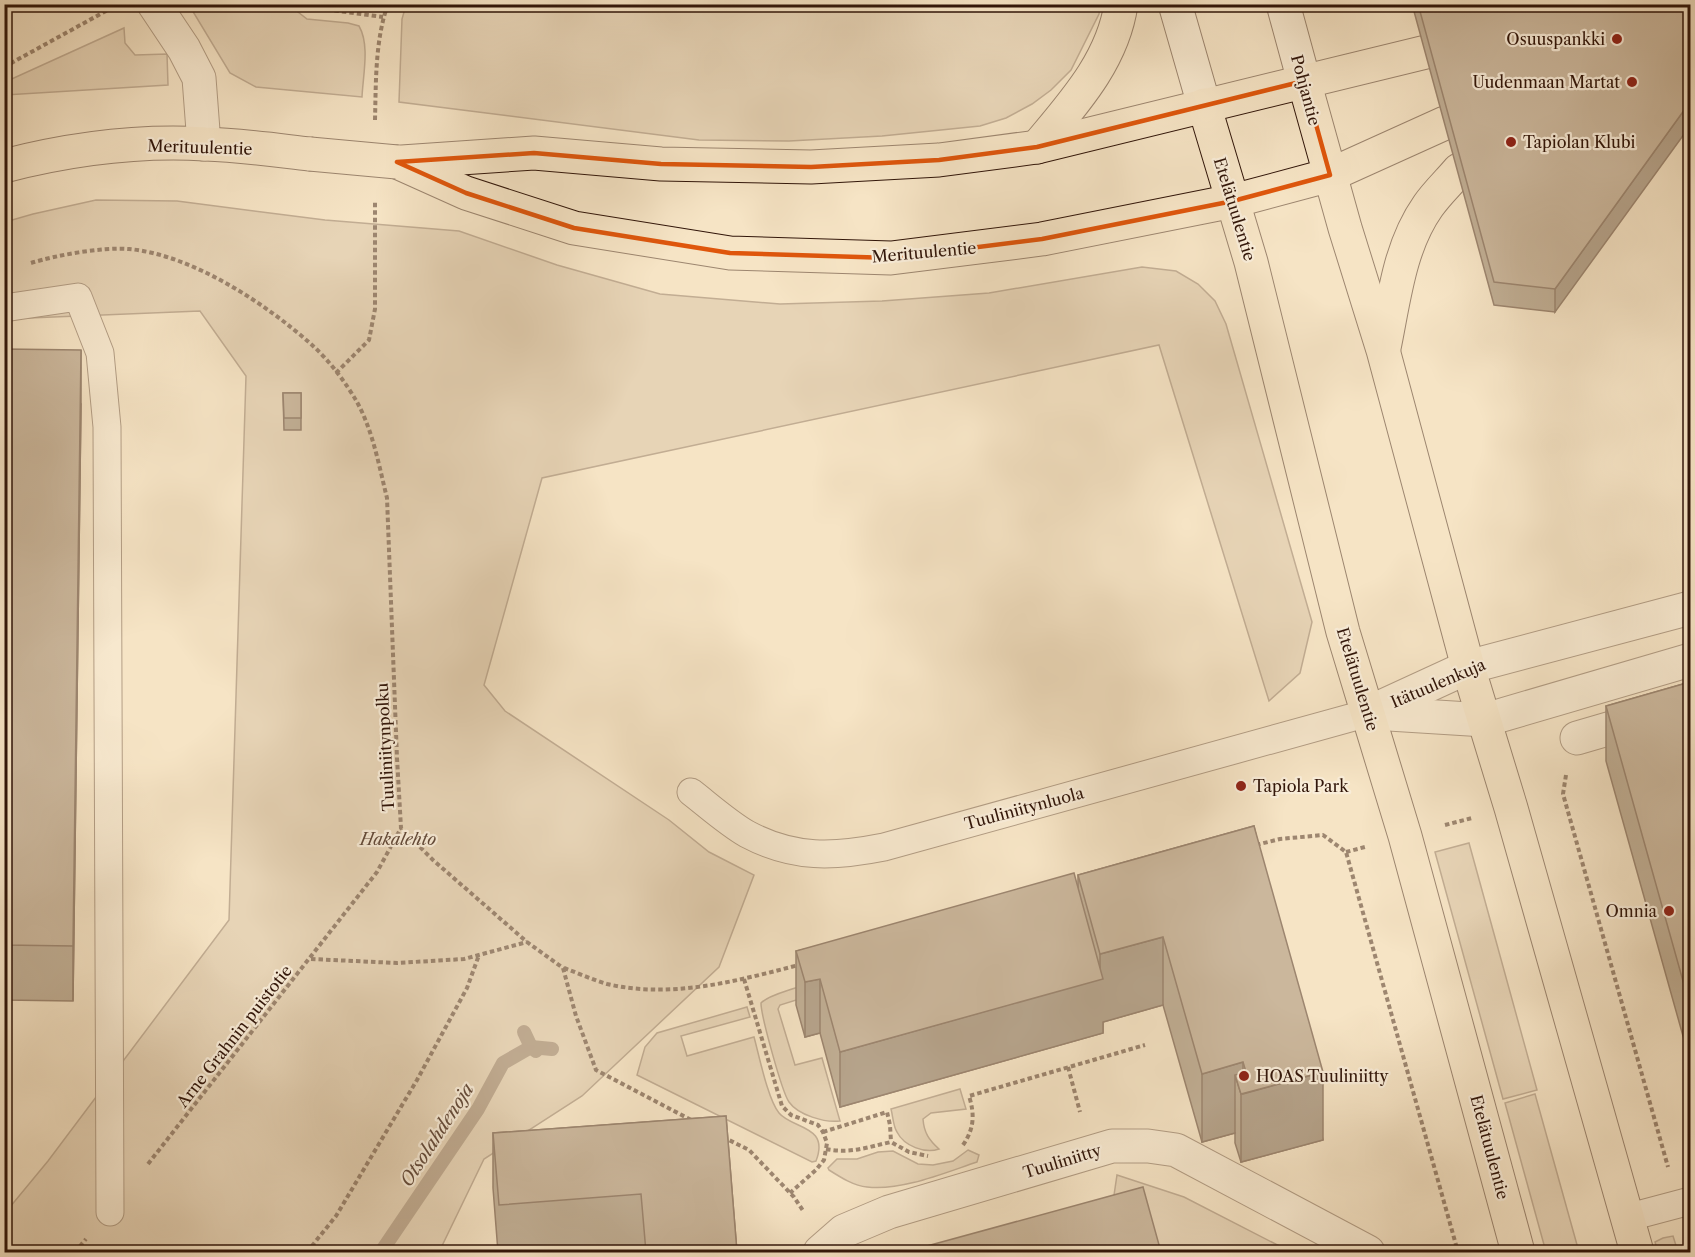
<svg xmlns="http://www.w3.org/2000/svg" width="1695" height="1257" viewBox="0 0 1695 1257" font-family="'Libre Caslon Text',serif">
<rect width="100%" height="100%" fill="#f6e4c5"/>
<filter id="stains"><feTurbulence type="fractalNoise" baseFrequency=".00333" numOctaves="4"/><feColorMatrix values="0 0 0 0 .2 0 0 0 0 .09 0 0 0 0 .02 0 0 0 .5 -.17"/></filter>
<radialGradient id="worn" r=".72"><stop offset=".6" stop-color="#630" stop-opacity="0"/><stop offset="1" stop-color="#630" stop-opacity=".3"/></radialGradient>
<!-- green -->
<g fill="#d5c1a5" stroke="#836b57" stroke-width="1.5">
<path d="M189,5h100l18,14 41,4 11,3c11,19 4,49 3,71l-106,-10 -26,-14z"/>
<path d="M406,5h694l-1,9 -28,56 -20,20 -19,14 -26,14 -26,8 -98,10 -93,5 -90,-1 -300,-38 3,-83z"/>
<path d="M124,28l1,15 10,12 32,-1 1,31 -163,10v-13z"/>
<path d="M96,200l81,1 148,19 134,11 98,34 103,29 120,10 102,-3 107,-8 153,-26 34,4 22,13 17,17 11,23 86,298 -12,51 -31,28 -110,-356 -617,133 -58,207 21,26 164,109 40,32 45,23 -35,92 -137,129 -98,63 -45,93h-434v-39l43,-52 181,-241 17,-544 -46,-65 -195,8 -1,-68 3,-5 -2,1v-25l28,-8z"/>
<path d="M1469,843l68,247 -34,9 -68,-247z"/>
<path d="M840,976l-12,14 -48,15 -2,4 17,56 27,-7 18,63c-15,2 -42,-6 -51,-19 -7,-10 -28,-86 -28,-99 10,-11 62,-22 79,-27z"/>
<path d="M747,1007l3,10 -69,19 6,20 67,-19c5,18 14,63 25,76 13,16 51,12 37,48l-4,1 -175,-87 8,-28 12,-14z"/>
<path d="M960,1089l6,20 -35,4 -8,6c1,14 6,21 16,30 -14,5 -35,-3 -42,-17 -4,-6 -4,-16 -6,-23z"/>
<path d="M1535,1094l44,158h-33l-41,-149z"/>
<path d="M968,1150l11,5 -2,7c-33,11 -75,29 -110,25 -13,-1 -27,-10 -38,-17l-1,-2 9,-9h20l21,-7 15,-1 25,13 15,1 20,-4z"/>
<path d="M1117,1175l67,22 107,55h-137l-41,-50z"/>
<path d="M1673,1236l5,16h-20l-3,-10 8,-4z"/>
</g>
<g fill="none" stroke-linecap="round" stroke-linejoin="round">
<!-- stream -->
<g stroke="#7f6753" stroke-width="14">
<path d="M524,1032l7,15 5,4"/>
<path d="M381,1252l97,-143 25,-46 28,-16 21,2"/>
</g>
<defs>
<g id="lane">
<path d="M4,308l74,-11 22,56 7,74 3,785"/>
<path d="M691,792c18,14 37,31 56,42 47,25 87,23 137,13l484,-134"/>
<path d="M1626,1218l64,-17"/>
</g>
<g id="street">
<path d="M154,4l30,45 15,29 5,66"/>
<path d="M1368,713l100,-46 222,-59"/>
<path d="M1373,713l112,7 205,-60"/>
<path d="M1577,738l113,-33"/>
<path d="M820,1252l24,-21 45,-19 223,-66h36l28,4 192,102"/>
</g>
<g id="secondary">
<path d="M1175,4l29,101"/>
<path d="M1283,4l21,77"/>
</g>
<g id="primary">
<path d="M1304,81l41,147 38,122 85,317 43,141 126,444"/>
<path d="M1204,105l47,157 92,370 62,204 113,416"/>
<path d="M1037,147c35,-42 76,-86 84,-143"/>
<path d="M397,162l69,31 108,35 156,25 161,5 151,-19 191,-38 97,-26 115,-52"/>
<path d="M402,162l132,-9 127,11 150,3 128,-7 98,-13 389,-95"/>
<path d="M4,166c66,-17 133,-26 201,-22 35,1 70,6 105,10"/>
<path d="M1384,348c10,-48 15,-101 44,-142 9,-13 21,-24 31,-36"/>
</g>
</defs>
<!-- lane casing -->
<use href="#lane" stroke="#624938" stroke-width="29"/>
<!-- street casing -->
<use href="#street" stroke="#624938" stroke-width="35"/>
<!-- secondary casing -->
<use href="#secondary" stroke="#311509" stroke-width="35"/>
<!-- primary casing -->
<use href="#primary" stroke="#311509" stroke-width="35"/>
<!-- path -->
<g stroke="#311509" stroke-width="4" stroke-dasharray="4.5 3" stroke-linecap="butt">
<path d="M306,4l3,3 74,10"/>
<path d="M4,67l111,-61"/>
<path d="M375,120c1,-38 0,-80 13,-116"/>
<path d="M31,263c26,-8 71,-16 98,-14 64,6 137,55 183,96 17,15 34,38 45,57 16,29 22,64 30,96l10,260 4,70 32,32 94,82 36,26 13,48 20,54 97,51"/>
<path d="M336,373l33,-33 6,-31v-107"/>
<path d="M1566,775l-3,19 105,373"/>
<path d="M1445,825l27,-7"/>
<path d="M1256,845l24,-6 43,-4 23,17 112,400"/>
<path d="M1346,852l19,-5"/>
<path d="M311,959l86,4 67,-4 63,-17"/>
<path d="M564,968c14,5 29,12 43,16 65,15 129,-3 192,-19"/>
<path d="M744,979l38,127 9,9 27,10 5,7 4,11 -3,17 -8,10 -26,23"/>
<path d="M1068,1067l12,45"/>
<path d="M823,1132l64,-20 3,13 1,17"/>
<path d="M723,1137l26,13 45,47 10,15"/>
<path d="M963,1145c11,-16 12,-30 6,-49l176,-51"/>
<path d="M826,1149c24,5 42,-2 65,-7l18,10 19,4"/>
<path d="M148,1164l229,-292 24,-44"/>
<path d="M75,1252l11,-13"/>
<path d="M307,1252l29,-36 81,-136 50,-92 12,-33"/>
</g>
<!-- lane -->
<use href="#lane" stroke="#f9edd9" stroke-width="27"/>
<!-- street -->
<use href="#street" stroke="#f9edd9" stroke-width="33"/>
<!-- secondary -->
<use href="#secondary" stroke="#f9edd9" stroke-width="33"/>
<!-- primary -->
<use href="#primary" stroke="#f6e4c5" stroke-width="33"/>
<defs>
<path id="primary-bridge" d="M310,154l87,8"/>
</defs>
<!-- primary-bridge casing -->
<use href="#primary-bridge" stroke="#311509" stroke-width="35" stroke-linecap="butt"/>
<!-- primary-bridge -->
<use href="#primary-bridge" stroke="#f6e4c5" stroke-width="33"/>
</g>
<!-- wall -->
<g fill="#826f5c" stroke="#311509" stroke-width="1.5">
<path d="M1412,4h278l-135,308 -61,-7z"/>
<path d="M4,349l77,55 -8,597 -69,-1z"/>
<path d="M283,393h18v37h-17z"/>
<path d="M1690,682v379l-84,-300v-55z"/>
<path d="M1254,826l69,314 -82,22 -6,-19v-10l-33,9 -39,-137 -60,17v11l-263,74 -20,-74 -15,4 -9,-32v-54l282,-63v-13z"/>
<path d="M726,1116l11,136h-96v-3l-47,3h-96l-5,-64v-55z"/>
</g>
<!-- shaded-wall -->
<g fill="#6a5a4b" stroke="#311509" stroke-width="1.5">
<path d="M664,4h10l-10,3z"/>
<path d="M1690,102v24l-135,186v-23z"/>
<path d="M81,350v54l-8,597v-55z"/>
<path d="M1163,937v68l-60,17v11l-263,74v-55l260,-73v-25z"/>
<path d="M820,979v54l-15,4v-55z"/>
<path d="M1243,1062v32l80,-22v68l-82,22v-68l-6,-19v58l-33,9v-68z"/>
</g>
<!-- building -->
<g fill="#97816b" stroke="#311509" stroke-width="1.5">
<path d="M1418,4h272v98l-135,187 -61,-7z"/>
<path d="M4,349l77,1 -8,596 -69,-1z"/>
<path d="M283,393h18v25h-17z"/>
<path d="M1690,682v324l-84,-300z"/>
<path d="M1254,826l69,246 -82,22 -6,-19 11,-3 -3,-10 -41,12 -39,-137 -63,17 -22,-79z"/>
<path d="M1074,873l29,106 -263,73 -20,-73 -15,3 -9,-31z"/>
<path d="M726,1116l11,136h-91l-5,-58 -142,11 -6,-72z"/>
<path d="M1143,1187l18,65h-256z"/>
</g>
<!-- marked area -->
<path d="M0 0H1695V1257H0ZM1304,81l26,94 -97,26 -191,38 -151,19 -161,-5 -156,-25 -108,-35 -69,-31 137,-9 127,11 150,3 128,-7 98,-13z" fill="#f6e4c5" fill-opacity=".55" fill-rule="evenodd"/>
<path fill="none" stroke="#df560c" stroke-width="4.5" stroke-linejoin="round" d="M1304,81l26,94 -97,26 -191,38 -151,19 -161,-5 -156,-25 -108,-35 -69,-31 137,-9 127,11 150,3 128,-7 98,-13z"/>
<!-- markers -->
<g fill="#8f2418" stroke="#f9edd9" stroke-width="2">
<circle cx="1617" cy="39" r="6"/>
<circle cx="1632" cy="82" r="6"/>
<circle cx="1511" cy="142" r="6"/>
<circle cx="1241" cy="786" r="6"/>
<circle cx="1669" cy="911" r="6"/>
<circle cx="1244" cy="1076" r="6"/>
</g>
<g text-anchor="middle" dominant-baseline="central" stroke-width="4.5" stroke-linejoin="round" paint-order="stroke">
<!-- poi labels -->
<g font-size="16" fill="#311509" stroke="#f9edd9" text-anchor="end">
<text x="1605" y="39">Osuuspankki</text>
<text x="1620" y="82">Uudenmaan Martat</text>
<text x="1523" y="142" text-anchor="start">Tapiolan Klubi</text>
<text x="1253" y="786" text-anchor="start">Tapiola Park</text>
<text x="1657" y="911">Omnia</text>
<text x="1256" y="1076" text-anchor="start">HOAS Tuuliniitty</text>
</g>
<!-- street labels -->
<g font-size="16" fill="#311509" stroke="#f9edd9">
<text transform="translate(1306 90) rotate(75)">Pohjantie</text>
<text transform="translate(200 147) rotate(2)">Merituulentie</text>
<text transform="translate(1235 209) rotate(73)">Etelätuulentie</text>
<text transform="translate(924 252) rotate(-5)">Merituulentie</text>
<text transform="translate(1358 679) rotate(73)">Etelätuulentie</text>
<text transform="translate(1438 683) rotate(-23)">Itätuulenkuja</text>
<text transform="translate(385 747) rotate(-93)">Tuuliniitynpolku</text>
<text transform="translate(1024 808) rotate(-15)">Tuuliniitynluola</text>
<text transform="translate(234 1036) rotate(-52)">Arne Grahnin puistotie</text>
<text transform="translate(1490 1147) rotate(75)">Etelätuulentie</text>
<text transform="translate(1062 1161) rotate(-17)">Tuuliniitty</text>
</g>
<!-- park labels -->
<g font-size="16" font-style="italic" fill="#624938" stroke="#f9edd9">
<text x="398" y="839">Hakalehto</text>
</g>
<!-- water labels -->
<g font-size="18" font-style="italic" fill="#654c3b" stroke="#f9edd9">
<text transform="translate(437 1135) rotate(-57)">Otsolahdenoja</text>
</g>
</g>
<!-- margin -->
<rect width="1695" height="1257" fill="none" stroke="#f6e4c5" stroke-width="24"/>
<rect x="6" y="6" width="1683" height="1245" fill="none" stroke="#311509" stroke-width="3"/>
<rect x="12" y="12" width="1671" height="1233" fill="none" stroke="#311509" stroke-width="1.5"/>
<rect width="100%" height="100%" filter="url(#stains)"/>
<rect width="100%" height="100%" fill="url(#worn)"/>
</svg>
